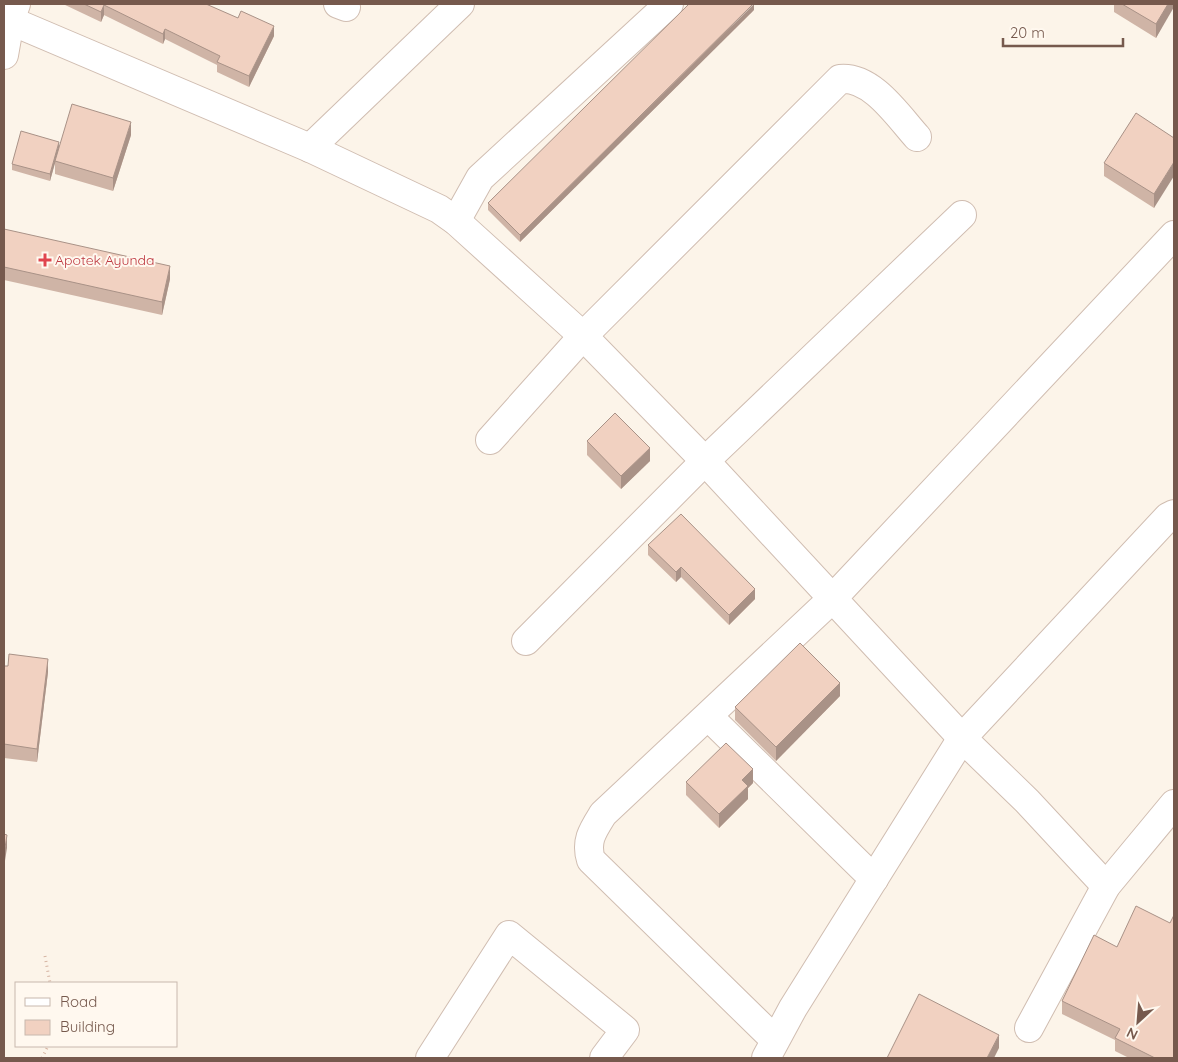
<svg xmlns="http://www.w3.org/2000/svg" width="1178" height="1062" viewBox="0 0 1178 1062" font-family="Quicksand,sans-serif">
<rect width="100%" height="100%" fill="#fcf4e9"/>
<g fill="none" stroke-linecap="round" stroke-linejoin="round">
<defs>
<g id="street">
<path d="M338,4l8,3"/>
<path d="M4,18l306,130 129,61 17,12 127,115 122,125 257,277 65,63 79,85"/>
<path d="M310,148l150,-144"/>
<path d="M456,221l24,-43 189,-174"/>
<path d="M490,440l93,-104 257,-257c32,-3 58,37 77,58"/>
<path d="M526,641l179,-180 257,-246"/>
<path d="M709,717l165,162"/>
<path d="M1029,1028l77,-142 68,-82"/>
<path d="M775,1040l-184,-180c-6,-19 2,-30 12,-46l229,-215 342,-364"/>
<path d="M430,1058l79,-123 116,95 -21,28"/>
<path d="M766,1058l27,-50 169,-270 206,-221 6,-3"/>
</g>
<path id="secondary" d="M4,55l6,-34 6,-17"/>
</defs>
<!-- street casing -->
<use href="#street" stroke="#d0bdb1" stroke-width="30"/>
<!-- secondary casing -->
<use href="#secondary" stroke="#d3bdaf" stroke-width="30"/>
<!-- path -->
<g stroke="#d6b5a3" stroke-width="3" stroke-dasharray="1 4" stroke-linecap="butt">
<path d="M45,956l5,27"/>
<path d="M42,1058l6,-12"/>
</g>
<!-- street -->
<use href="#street" stroke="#fff" stroke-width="28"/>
<!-- secondary -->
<use href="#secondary" stroke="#fff" stroke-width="28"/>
</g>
<!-- wall -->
<g fill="#cfb4a6">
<path d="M63,4h143l68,32 -25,51 -32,-15v-7l-52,-26 -2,5 -59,-29 -3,7z"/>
<path d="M1114,4h60l-18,34 -42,-26z"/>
<path d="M754,10l-234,232 -32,-32v-7z"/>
<path d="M131,135l-18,56 -58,-17v-12l-5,19 -38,-11v-6l47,-15z"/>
<path d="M1174,138l-20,70 -50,-32v-13z"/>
<path d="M4,229l166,50 -8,36 -158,-35z"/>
<path d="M587,441l63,20 -29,28 -34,-34z"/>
<path d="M648,545l107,54 -26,26 -48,-48 -5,5 -28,-27z"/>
<path d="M4,666l44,6 -11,90 -33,-4z"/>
<path d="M840,696l-64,65 -41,-41v-13z"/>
<path d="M686,782l67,1 -5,5v11l-29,29 -33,-33z"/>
<path d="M1094,935l80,123h-45l-14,-7v-11l-53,-26v-13z"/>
</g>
<!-- shaded-wall -->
<g fill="#a99287">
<path d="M754,4v6l-234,232v-7z"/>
<path d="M1168,4h6v3l-18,31v-14z"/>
<path d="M104,5v10l-3,7v-10z"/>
<path d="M274,26v10l-25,51v-11z"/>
<path d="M165,29v10l-2,5v-10z"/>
<path d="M131,122v13l-18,56v-13z"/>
<path d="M59,142v7l-9,32v-7z"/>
<path d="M1174,162v14l-20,32v-14z"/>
<path d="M170,266v13l-8,36v-13z"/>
<path d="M650,448v13l-29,28v-13z"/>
<path d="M681,567v10l-5,5v-10z"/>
<path d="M755,589v10l-26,26v-10z"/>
<path d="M48,659v13l-11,90v-13z"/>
<path d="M840,683v13l-64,65v-14z"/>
<path d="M753,769v14l-5,5v11l-29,29v-14l23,-34z"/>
<path d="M7,835v13l-3,19v-13z"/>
<path d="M999,1035v13l-5,10h-7z"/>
</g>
<!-- building -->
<g fill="#f1d1c1" stroke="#a99287">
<path d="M84,4h122l32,14 3,-7 33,15 -25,50 -32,-14 3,-6 -55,-27 -2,5 -59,-29 -3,7z"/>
<path d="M689,4h64l-233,231 -32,-32z"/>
<path d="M1122,4h46l-12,20z"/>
<path d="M72,104l59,18 -18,56 -58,-17z"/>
<path d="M1136,113l38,25v24l-20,32 -50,-31z"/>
<path d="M21,131l38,11 -9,32 -38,-10z"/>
<path d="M4,229l166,37 -8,36 -158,-35z"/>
<path d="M615,413l35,35 -29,28 -34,-35z"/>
<path d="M681,514l74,75 -26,26 -48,-48 -5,5 -28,-27z"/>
<path d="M800,643l40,40 -64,64 -41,-40z"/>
<path d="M9,654l39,5 -11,90 -33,-5v-78h4z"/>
<path d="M726,743l27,26 -11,11 6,6 -29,28 -33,-32z"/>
<path d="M4,834l3,1 -3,19z"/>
<path d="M1136,906l34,17 4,-8v143h-19l-40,-20 5,-9 -58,-28 32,-66 23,12z"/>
<path d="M919,994l80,41 -12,23h-100z"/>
</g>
<!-- markers -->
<path fill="#e0444e" stroke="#fff8ef" stroke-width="2" d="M42.5 252.5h5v5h5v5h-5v5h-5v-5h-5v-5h5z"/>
<g text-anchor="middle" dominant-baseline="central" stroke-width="4" stroke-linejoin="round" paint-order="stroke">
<!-- health labels -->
<g font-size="14" fill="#be3a42" stroke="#fff8ef" text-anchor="start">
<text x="55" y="260">Apotek Ayunda</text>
</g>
</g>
<!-- border -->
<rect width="1178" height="1062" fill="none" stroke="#76594d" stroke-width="10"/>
<!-- legend -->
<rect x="15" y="982" width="162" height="65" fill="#fff8ef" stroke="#c8b8ae"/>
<rect x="25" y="998" width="25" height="8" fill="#ffffff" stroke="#c8b8ae"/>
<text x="60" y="1007" font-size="15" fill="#76594d">Road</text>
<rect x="25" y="1020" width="25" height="15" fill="#f1d1c1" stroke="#c8b8ae"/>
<text x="60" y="1032" font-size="15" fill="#76594d">Building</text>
<!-- north arrow -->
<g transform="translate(1138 1022) rotate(206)" stroke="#fff8ef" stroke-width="4" paint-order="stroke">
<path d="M0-4L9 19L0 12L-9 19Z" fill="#76594d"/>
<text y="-8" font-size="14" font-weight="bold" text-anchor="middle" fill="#76594d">N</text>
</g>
<!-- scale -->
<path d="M1003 38v8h120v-8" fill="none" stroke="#76594d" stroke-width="2.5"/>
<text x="1010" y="38" font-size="15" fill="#76594d" stroke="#fff8ef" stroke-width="4" paint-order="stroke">20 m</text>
</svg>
